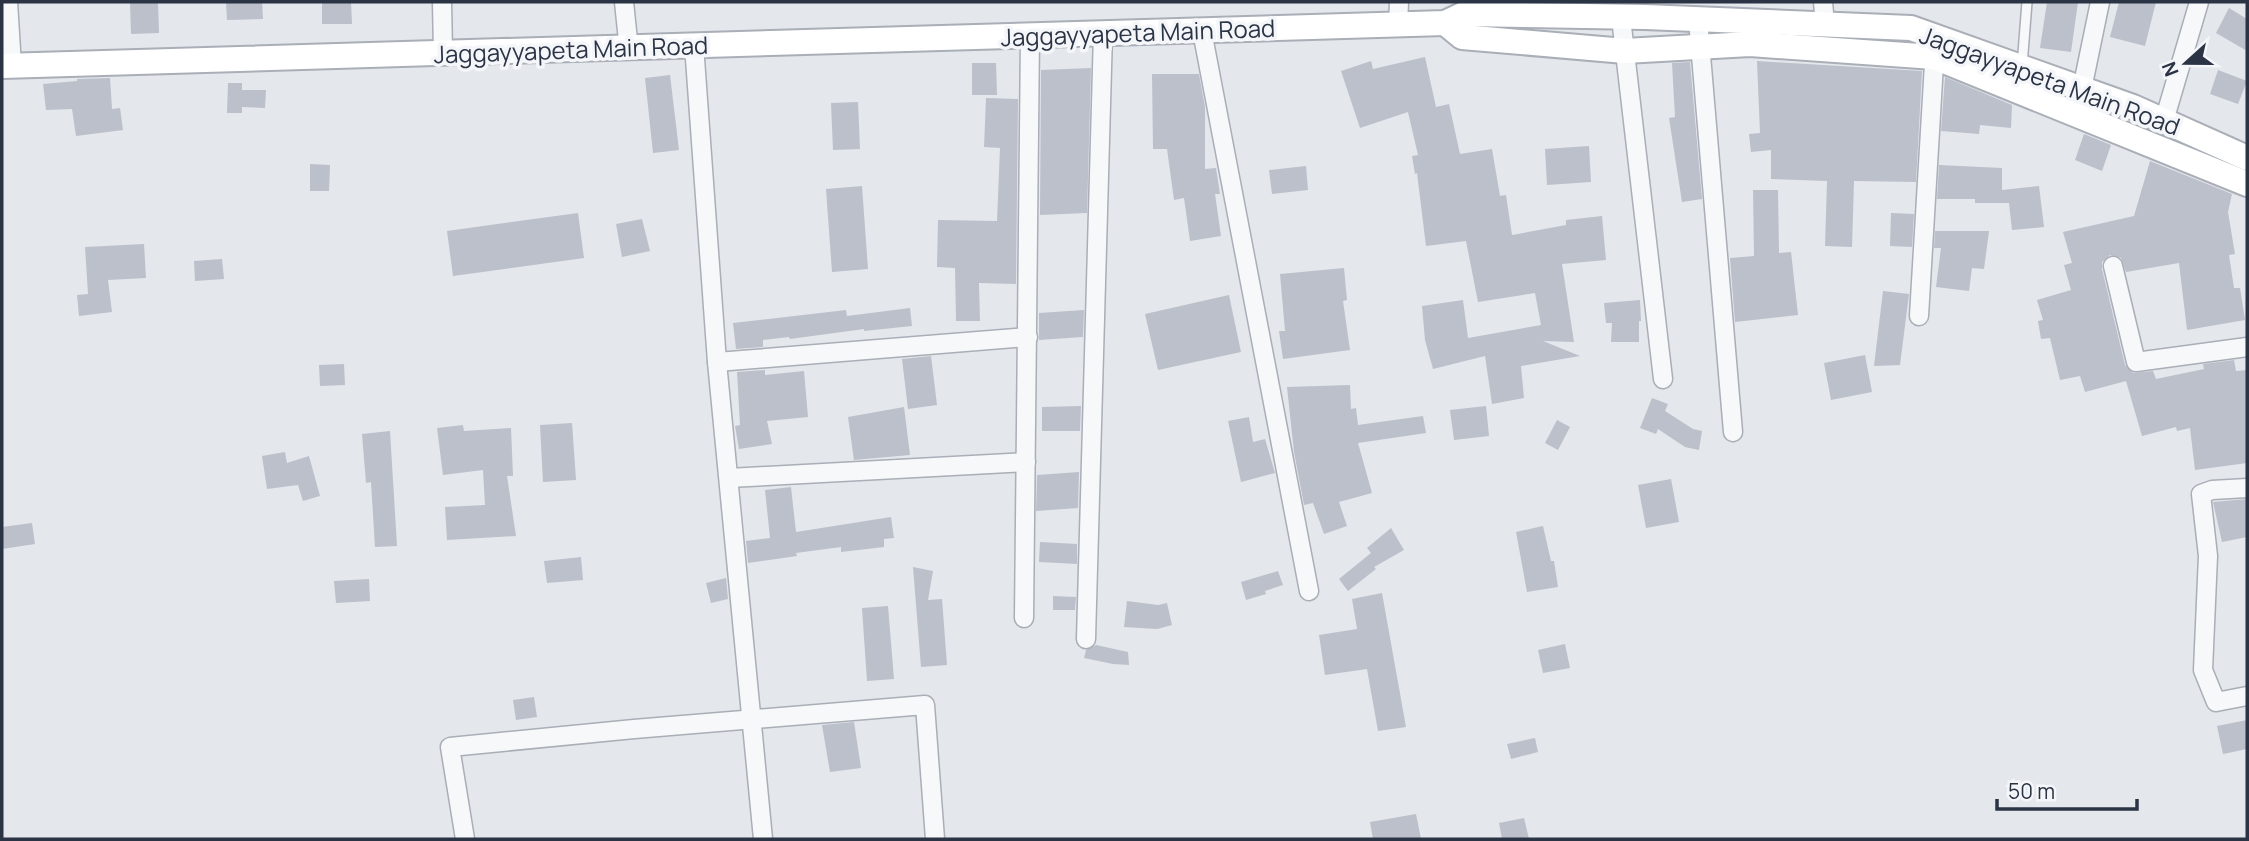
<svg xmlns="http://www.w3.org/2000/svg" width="2249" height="841" viewBox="0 0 2249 841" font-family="Manrope,sans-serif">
<rect width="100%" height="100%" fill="#e4e7ec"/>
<!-- building -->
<g fill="#bbc0ca">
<path d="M130,2h28l1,31 -28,1z"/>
<path d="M226,2h36l1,17 -36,1z"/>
<path d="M322,2h29l1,22h-30z"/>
<path d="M2047,2h31l-7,50 -31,-4z"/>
<path d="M2119,2h37l-11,44 -35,-9z"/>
<path d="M2229,8l18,11v32l-31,-18z"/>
<path d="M1425,57l11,50 13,-3 11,50 32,-5 8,47 6,-1 6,40 54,-10v-5l36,-4 4,44 -44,4 12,78 -31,-1 37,15 -59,10 3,32 -32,6 -7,-48 -52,13 -8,-29 -3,-34 41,-6 5,38 73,-13 -6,-32 -57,9 -12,-61 -40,5 -9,-73 -2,1 -3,-18 6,-1 -10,-43 -48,16 -19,-57 30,-10 2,8z"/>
<path d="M1757,61l165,10 -6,111 -62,-1 -2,66 -27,-1 2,-65 -56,-2v-29l-20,2 -2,-18 11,-1z"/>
<path d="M1690,62l12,137 -20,3 -13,-84 6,-1 -3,-54z"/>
<path d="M972,63h24l1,32h-25z"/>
<path d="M1091,68l-4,145 -47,2 1,-145z"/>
<path d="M2218,70l29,11 -9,23 -28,-10z"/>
<path d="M1152,74h47l6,33v62l11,-1 4,26h-5l6,42 -31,5 -6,-43 -10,2 -7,-51h-14z"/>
<path d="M670,75l9,75 -26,3 -8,-75z"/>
<path d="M1945,77l67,28 -1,23 -31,-3 -1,9 -38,-3z"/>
<path d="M110,78l2,31 8,-1 3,22 -47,6 -4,-27 -26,1 -3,-26 34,-3v-2z"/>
<path d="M228,83h14v7h24l-1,18 -23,-1v6h-15z"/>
<path d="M986,98l32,1 -2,185 -37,-1 1,38h-24l-1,-53 -18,-1 1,-47 59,1 3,-73 -16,-1z"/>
<path d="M858,102l2,47 -27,1 -2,-47z"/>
<path d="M2084,134l27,11 -9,26 -27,-11z"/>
<path d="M1589,146l2,36 -44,3 -2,-36z"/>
<path d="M2150,161l82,33 -4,18 7,42 -6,1 5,33h6l5,32 -58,10 -8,-67 -53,9 -5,-14 -11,-3 -8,7v7l23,96 8,8 20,-2 3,8 48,-10 -1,-5 31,-4 2,11 11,-1v93l-52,7 -5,-42 -13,3 -1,-4 -34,9 -16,-55 -41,11 -5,-16 -20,4 -10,-42 -9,1 -3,-18 5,-1 -6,-20 34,-10 -7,-25 8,-2 -9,-31 71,-16z"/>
<path d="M310,164l20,1 -1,26h-19z"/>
<path d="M1939,165l63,3v22l37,-4 5,41 -32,3 -3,-27h-34v-4h-38z"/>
<path d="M1306,166l2,24 -36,4 -3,-24z"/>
<path d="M862,186l6,83 -36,3 -6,-83z"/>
<path d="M1753,190h25l1,63 12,-1 7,63 -63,7 -5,-64 24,-2z"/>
<path d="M578,213l6,45 -131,18 -6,-45z"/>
<path d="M1891,213l23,1 -2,33 -22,-1z"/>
<path d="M642,219l8,32 -28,6 -6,-33z"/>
<path d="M1935,231h54l-5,38 -12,-1 -3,23 -33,-4 5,-39h-7z"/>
<path d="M144,244l2,34 -38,2 4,32 -33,4 -2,-21 11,-1 -3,-47z"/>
<path d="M222,259l2,20 -29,2 -1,-20z"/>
<path d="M1344,268l3,32 -4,1 7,49 -67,9 -4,-28h6l-5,-57z"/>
<path d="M1883,291l26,3 -9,71 -26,1z"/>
<path d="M1229,295l12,57 -83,18 -13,-56z"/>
<path d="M1640,300l1,21h-2v21h-28l1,-19h-6l-2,-20z"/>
<path d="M910,308l2,18 -48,5v-2l-74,10 -1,-2 -26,3v7l-27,2 -3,-26 113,-13 1,6z"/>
<path d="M1084,310l-1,27 -44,3v-27z"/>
<path d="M1865,355l7,37 -41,8 -7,-37z"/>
<path d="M931,356l6,49 -29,4 -6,-50z"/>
<path d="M344,364l1,21 -25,1 -1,-21z"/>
<path d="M765,370v5l39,-4 4,46 -41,4 5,23 -33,5 -4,-23 5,-1 -3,-53z"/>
<path d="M1350,385l1,24 5,-1 2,17 65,-9 3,17 -68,10 14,50 -33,9 8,24 -23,8 -11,-31 -9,2 -10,-53 -7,-65z"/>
<path d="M1652,398l16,6 -3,7 28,18 9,2 -3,19 -14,-3 -27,-18 -2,5 -16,-6z"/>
<path d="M1081,406l-1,25h-38v-24z"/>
<path d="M1486,406l3,30 -35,4 -4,-30z"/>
<path d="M904,407l6,48 -56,5 -6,-43z"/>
<path d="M1249,417l4,25 12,-3 10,34 -34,9 -13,-61z"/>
<path d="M1557,420l13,7 -12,23 -13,-7z"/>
<path d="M572,423l4,57 -33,2 -3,-57z"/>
<path d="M463,425l1,6 47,-3 2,48h-6l9,60 -69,4 -2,-33 40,-2 -2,-35 -40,5 -6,-47z"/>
<path d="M390,431l7,115 -22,1 -4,-65 -5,1 -4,-49z"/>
<path d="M285,452l2,11 22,-7 11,40 -17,5 -5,-16 -31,4 -5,-33z"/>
<path d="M1079,472l-1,36 -42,3 1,-36z"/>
<path d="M1671,479l8,43 -33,6 -8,-43z"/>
<path d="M791,487l5,45 95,-15 3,21 -10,1v8l-43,5v-5l-45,6 1,3 -49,7 -2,-22 24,-3 -5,-48z"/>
<path d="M2247,499v38l-25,5 -9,-40z"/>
<path d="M32,523l3,21 -33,5v-22z"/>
<path d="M1543,526l8,35h3l4,26 -31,5 -11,-60z"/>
<path d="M1391,528l13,22 -30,17 2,2 -28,22 -9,-12 32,-26 -4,-5z"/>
<path d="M1040,542l37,2v20l-38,-2z"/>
<path d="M581,557l2,23 -36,3 -3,-22z"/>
<path d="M913,567l20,4 -5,29 14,-1 5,66 -26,2z"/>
<path d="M1278,571l5,14 -18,6 1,3 -20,6 -5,-18z"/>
<path d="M726,578l2,21 -17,4 -5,-20z"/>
<path d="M369,579l1,22 -34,2 -2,-22z"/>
<path d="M1382,593l24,134 -28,4 -11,-62 -42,6 -6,-40 38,-6 -5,-30z"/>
<path d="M1053,596l23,1 -1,13h-22z"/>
<path d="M1127,601l31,4 9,-2 5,22 -15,4 -33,-2z"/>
<path d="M888,606l6,73 -27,2 -5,-73z"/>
<path d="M1565,644l5,24 -27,5 -5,-23z"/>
<path d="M1096,645l32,7 1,13 -16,-1 -29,-6 2,-8z"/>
<path d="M534,697l3,20 -21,3 -3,-20z"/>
<path d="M2247,720v29l-24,5 -6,-28z"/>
<path d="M854,722l7,46 -31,4 -8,-47z"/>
<path d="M1535,738l3,14 -27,7 -4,-15z"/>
<path d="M1416,814l5,25h-48l-3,-17z"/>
<path d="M1524,818l5,21h-27l-3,-16z"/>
</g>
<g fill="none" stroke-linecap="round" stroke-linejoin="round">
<defs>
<path id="service" d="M2022,66l5,-64"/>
<g id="minor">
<path d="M8,2l4,64"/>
<path d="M442,2l1,51"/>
<path d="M624,2l5,48"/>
<path d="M1823,2l2,22"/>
<path d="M1621,18l42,361"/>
<path d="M1698,20l35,412"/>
<path d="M1398,25l1,-23"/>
<path d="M1202,31l107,560"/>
<path d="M694,45l23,317 46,477"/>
<path d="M2082,89l18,-87"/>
<path d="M2164,121l35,-119"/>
<path d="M2113,266l23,96 111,-15"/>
<path d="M1919,316l16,-269"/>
<path d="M717,362l311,-25"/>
<path d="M729,478l297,-16"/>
<path d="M2247,488l-35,2 -11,4 7,62 -5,114 13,32 31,-6"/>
<path d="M1024,618l6,-583"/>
<path d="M1086,639l17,-606"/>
<path d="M465,839l-15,-92 184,-18 291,-24 10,134"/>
</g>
<g id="secondary">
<path d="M1445,23l17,14 163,14 125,-7 184,13 313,127"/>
<path d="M2,66l1443,-43 19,-9 181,3 266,11 222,79 114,51"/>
</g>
</defs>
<!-- service casing -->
<use href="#service" stroke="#a9aeb7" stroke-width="12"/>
<!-- minor casing -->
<use href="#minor" stroke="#a9aeb7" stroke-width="21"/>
<!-- secondary casing -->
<use href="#secondary" stroke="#a9aeb7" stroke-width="28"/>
<!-- service -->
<use href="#service" stroke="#f7f8fa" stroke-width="9"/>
<!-- minor -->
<use href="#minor" stroke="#f7f8fa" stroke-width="18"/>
<!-- secondary -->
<use href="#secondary" stroke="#fff" stroke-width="24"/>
</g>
<g text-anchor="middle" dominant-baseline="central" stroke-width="7" stroke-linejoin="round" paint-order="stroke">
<!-- street labels -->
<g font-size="24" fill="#2b3445" stroke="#f4f6f9">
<text transform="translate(1138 32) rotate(-2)">Jaggayyapeta Main Road</text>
<text transform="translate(571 49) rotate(-2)">Jaggayyapeta Main Road</text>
<text transform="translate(2050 80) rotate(20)">Jaggayyapeta Main Road</text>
</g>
</g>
<!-- border -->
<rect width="2249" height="841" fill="none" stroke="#2b3445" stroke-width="7"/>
<!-- north arrow -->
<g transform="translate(2186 63) rotate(249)" stroke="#f4f6f9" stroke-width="5" paint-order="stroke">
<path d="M0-5L12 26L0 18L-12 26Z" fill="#2b3445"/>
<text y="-10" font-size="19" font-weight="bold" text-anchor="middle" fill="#2b3445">N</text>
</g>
<!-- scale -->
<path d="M1997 799v10h140v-10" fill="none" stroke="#2b3445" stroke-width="3.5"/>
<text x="2008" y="799" font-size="21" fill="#2b3445" stroke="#f4f6f9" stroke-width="5" paint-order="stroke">50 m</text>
</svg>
